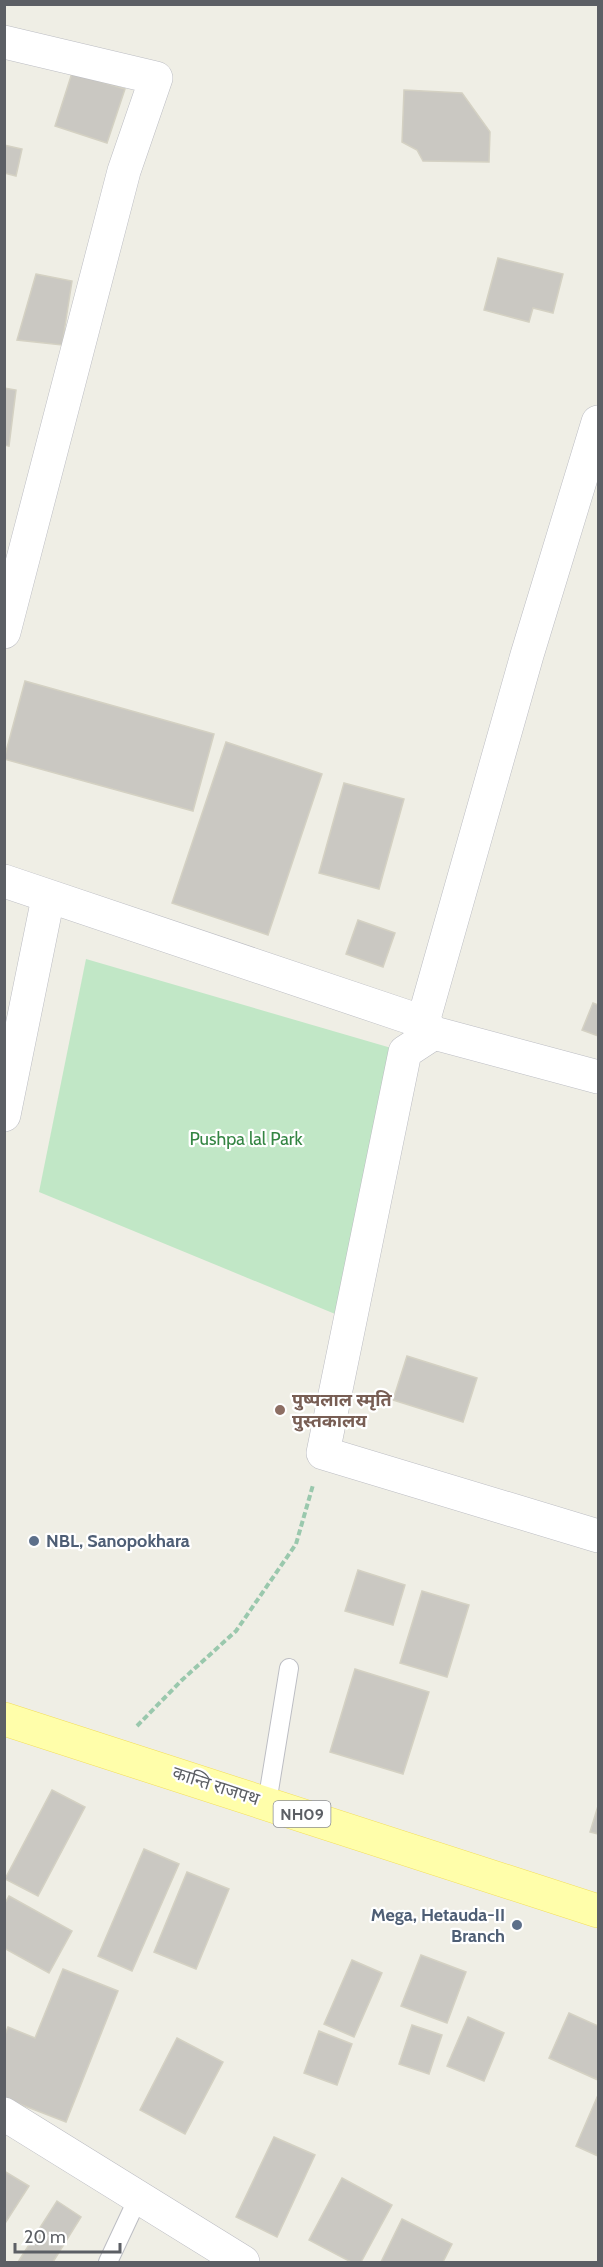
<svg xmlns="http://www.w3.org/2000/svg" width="603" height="2267" viewBox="0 0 603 2267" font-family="Cabin,'Noto Sans Devanagari',sans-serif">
<rect width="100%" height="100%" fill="#efeee5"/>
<!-- green -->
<path fill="#c1e7c6" d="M86,959l319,93 -65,264 -301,-124z"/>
<!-- building -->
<g fill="#cac8c2" stroke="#d4d1c3" stroke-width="1.5">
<path d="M72,73l53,16 -18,54 -52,-17z"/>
<path d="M404,90l58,3 28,39 -1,30 -66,-1 -6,-11 -15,-8z"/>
<path d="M4,145l18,4 -6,27 -12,-3z"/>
<path d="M498,258l65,16 -10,39 -20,-5 -4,14 -45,-12z"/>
<path d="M36,274l36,7 -10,64 -45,-5z"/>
<path d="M4,388l12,2 -7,56 -5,-1z"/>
<path d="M25,681l189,53 -21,77 -189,-52z"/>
<path d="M226,742l96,32 -54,161 -96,-32z"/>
<path d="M344,783l60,16 -25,90 -60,-16z"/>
<path d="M358,920l37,13 -12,34 -37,-13z"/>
<path d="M593,1003l5,2v31l-16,-6z"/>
<path d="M407,1356l70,22 -14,44 -70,-22z"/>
<path d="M358,1570l47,15 -12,40 -48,-14z"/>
<path d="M422,1591l47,14 -22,72 -47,-14z"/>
<path d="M355,1669l74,23 -26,82 -73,-22z"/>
<path d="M52,1790l33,17 -47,89 -33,-17z"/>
<path d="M598,1806v28l-8,-2z"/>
<path d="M144,1849l35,15 -47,107 -34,-15z"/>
<path d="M187,1872l42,17 -33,80 -42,-17z"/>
<path d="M9,1896l63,35 -23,42 -45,-25v-43z"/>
<path d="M421,1955l45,17 -19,51 -46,-17z"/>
<path d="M352,1960l30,13 -28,64 -30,-13z"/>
<path d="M63,1969l55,22 -52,131 -62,-24v-61l4,-10 27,11z"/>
<path d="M569,2013l29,13v54l-49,-22z"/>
<path d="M468,2017l36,16 -20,48 -37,-15z"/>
<path d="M412,2025l30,10 -13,39 -30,-10z"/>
<path d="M319,2031l33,13 -15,41 -33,-12z"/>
<path d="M177,2038l46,24 -38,72 -45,-24z"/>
<path d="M598,2095v61l-22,-10z"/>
<path d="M274,2137l41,18 -38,82 -41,-20z"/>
<path d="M4,2171l25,15 -25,39z"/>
<path d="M342,2178l50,27 -31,57h-10l-42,-22z"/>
<path d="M57,2201l24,16 -28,45h-35z"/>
<path d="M402,2219l50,25 -9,18h-62z"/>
</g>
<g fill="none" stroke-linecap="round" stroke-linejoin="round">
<defs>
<g id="service">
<path d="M267,1803l22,-135"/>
<path d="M108,2262l30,-64"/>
</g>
<g id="minor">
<path d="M4,42l152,36 -32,93 -120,461"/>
<path d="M4,881l419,141 11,11 164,44"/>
<path d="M423,1022l104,-367 71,-233"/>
<path d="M434,1033l-29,19 -82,401 275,83"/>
<path d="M4,1115l44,-217"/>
<path d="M4,2114l239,148"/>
</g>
<path id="primary" d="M4,1719l594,192"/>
</defs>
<!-- service casing -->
<use href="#service" stroke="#bcbdc3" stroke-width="20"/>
<!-- minor casing -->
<use href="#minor" stroke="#bcbdc3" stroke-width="34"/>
<!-- primary casing -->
<use href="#primary" stroke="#f3de5a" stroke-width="34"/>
<!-- path -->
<path stroke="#9ac8ad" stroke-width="4" stroke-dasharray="6 3" stroke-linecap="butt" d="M137,1726l45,-46 54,-49 60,-87 17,-59"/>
<!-- service -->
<use href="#service" stroke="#fff" stroke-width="18"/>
<!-- minor -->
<use href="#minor" stroke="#fff" stroke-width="33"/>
<!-- primary -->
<use href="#primary" stroke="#fffeaa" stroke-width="33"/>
</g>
<!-- markers -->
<circle fill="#8d6e63" stroke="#fff" stroke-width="2" cx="280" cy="1410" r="6"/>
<g fill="#5c6f8a" stroke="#fff" stroke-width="2">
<circle cx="34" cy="1541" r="6"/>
<circle cx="517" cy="1925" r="6"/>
</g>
<g text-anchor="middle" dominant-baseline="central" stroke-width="4.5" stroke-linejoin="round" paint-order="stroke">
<!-- shield labels -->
<rect fill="#fff" stroke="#8d8f93" stroke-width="1.5" x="273.5" y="1801" width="57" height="26" rx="4.5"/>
<g font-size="16" font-weight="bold" fill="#5c5f65">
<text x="302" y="1814">NH09</text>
</g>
<!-- park labels -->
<g font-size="18" fill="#348543" stroke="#fff">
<text x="246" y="1139">Pushpa lal Park</text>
</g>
<!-- education labels -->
<g font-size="18" font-weight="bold" fill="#785e54" stroke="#fff" text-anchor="start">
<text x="292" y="1400">पुष्पलाल स्मृति<tspan x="292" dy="21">पुस्तकालय</tspan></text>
</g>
<!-- service labels -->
<g font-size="18" font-weight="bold" fill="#4e5e75" stroke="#fff" text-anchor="start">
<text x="46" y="1541">NBL, Sanopokhara</text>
<text x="505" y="1915" text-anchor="end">Mega, Hetauda-II<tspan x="505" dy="21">Branch</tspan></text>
</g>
<!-- street labels -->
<g font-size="18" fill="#5c5f65" stroke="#fff">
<text transform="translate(216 1786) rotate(18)">कान्ति राजपथ</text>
</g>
</g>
<!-- border -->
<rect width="603" height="2267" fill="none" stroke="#5c5f65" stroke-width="12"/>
<!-- scale -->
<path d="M15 2243v9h105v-9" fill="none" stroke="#5c5f65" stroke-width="3"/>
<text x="24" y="2243" font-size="18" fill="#5c5f65" stroke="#ffffff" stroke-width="4.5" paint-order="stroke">20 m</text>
</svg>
